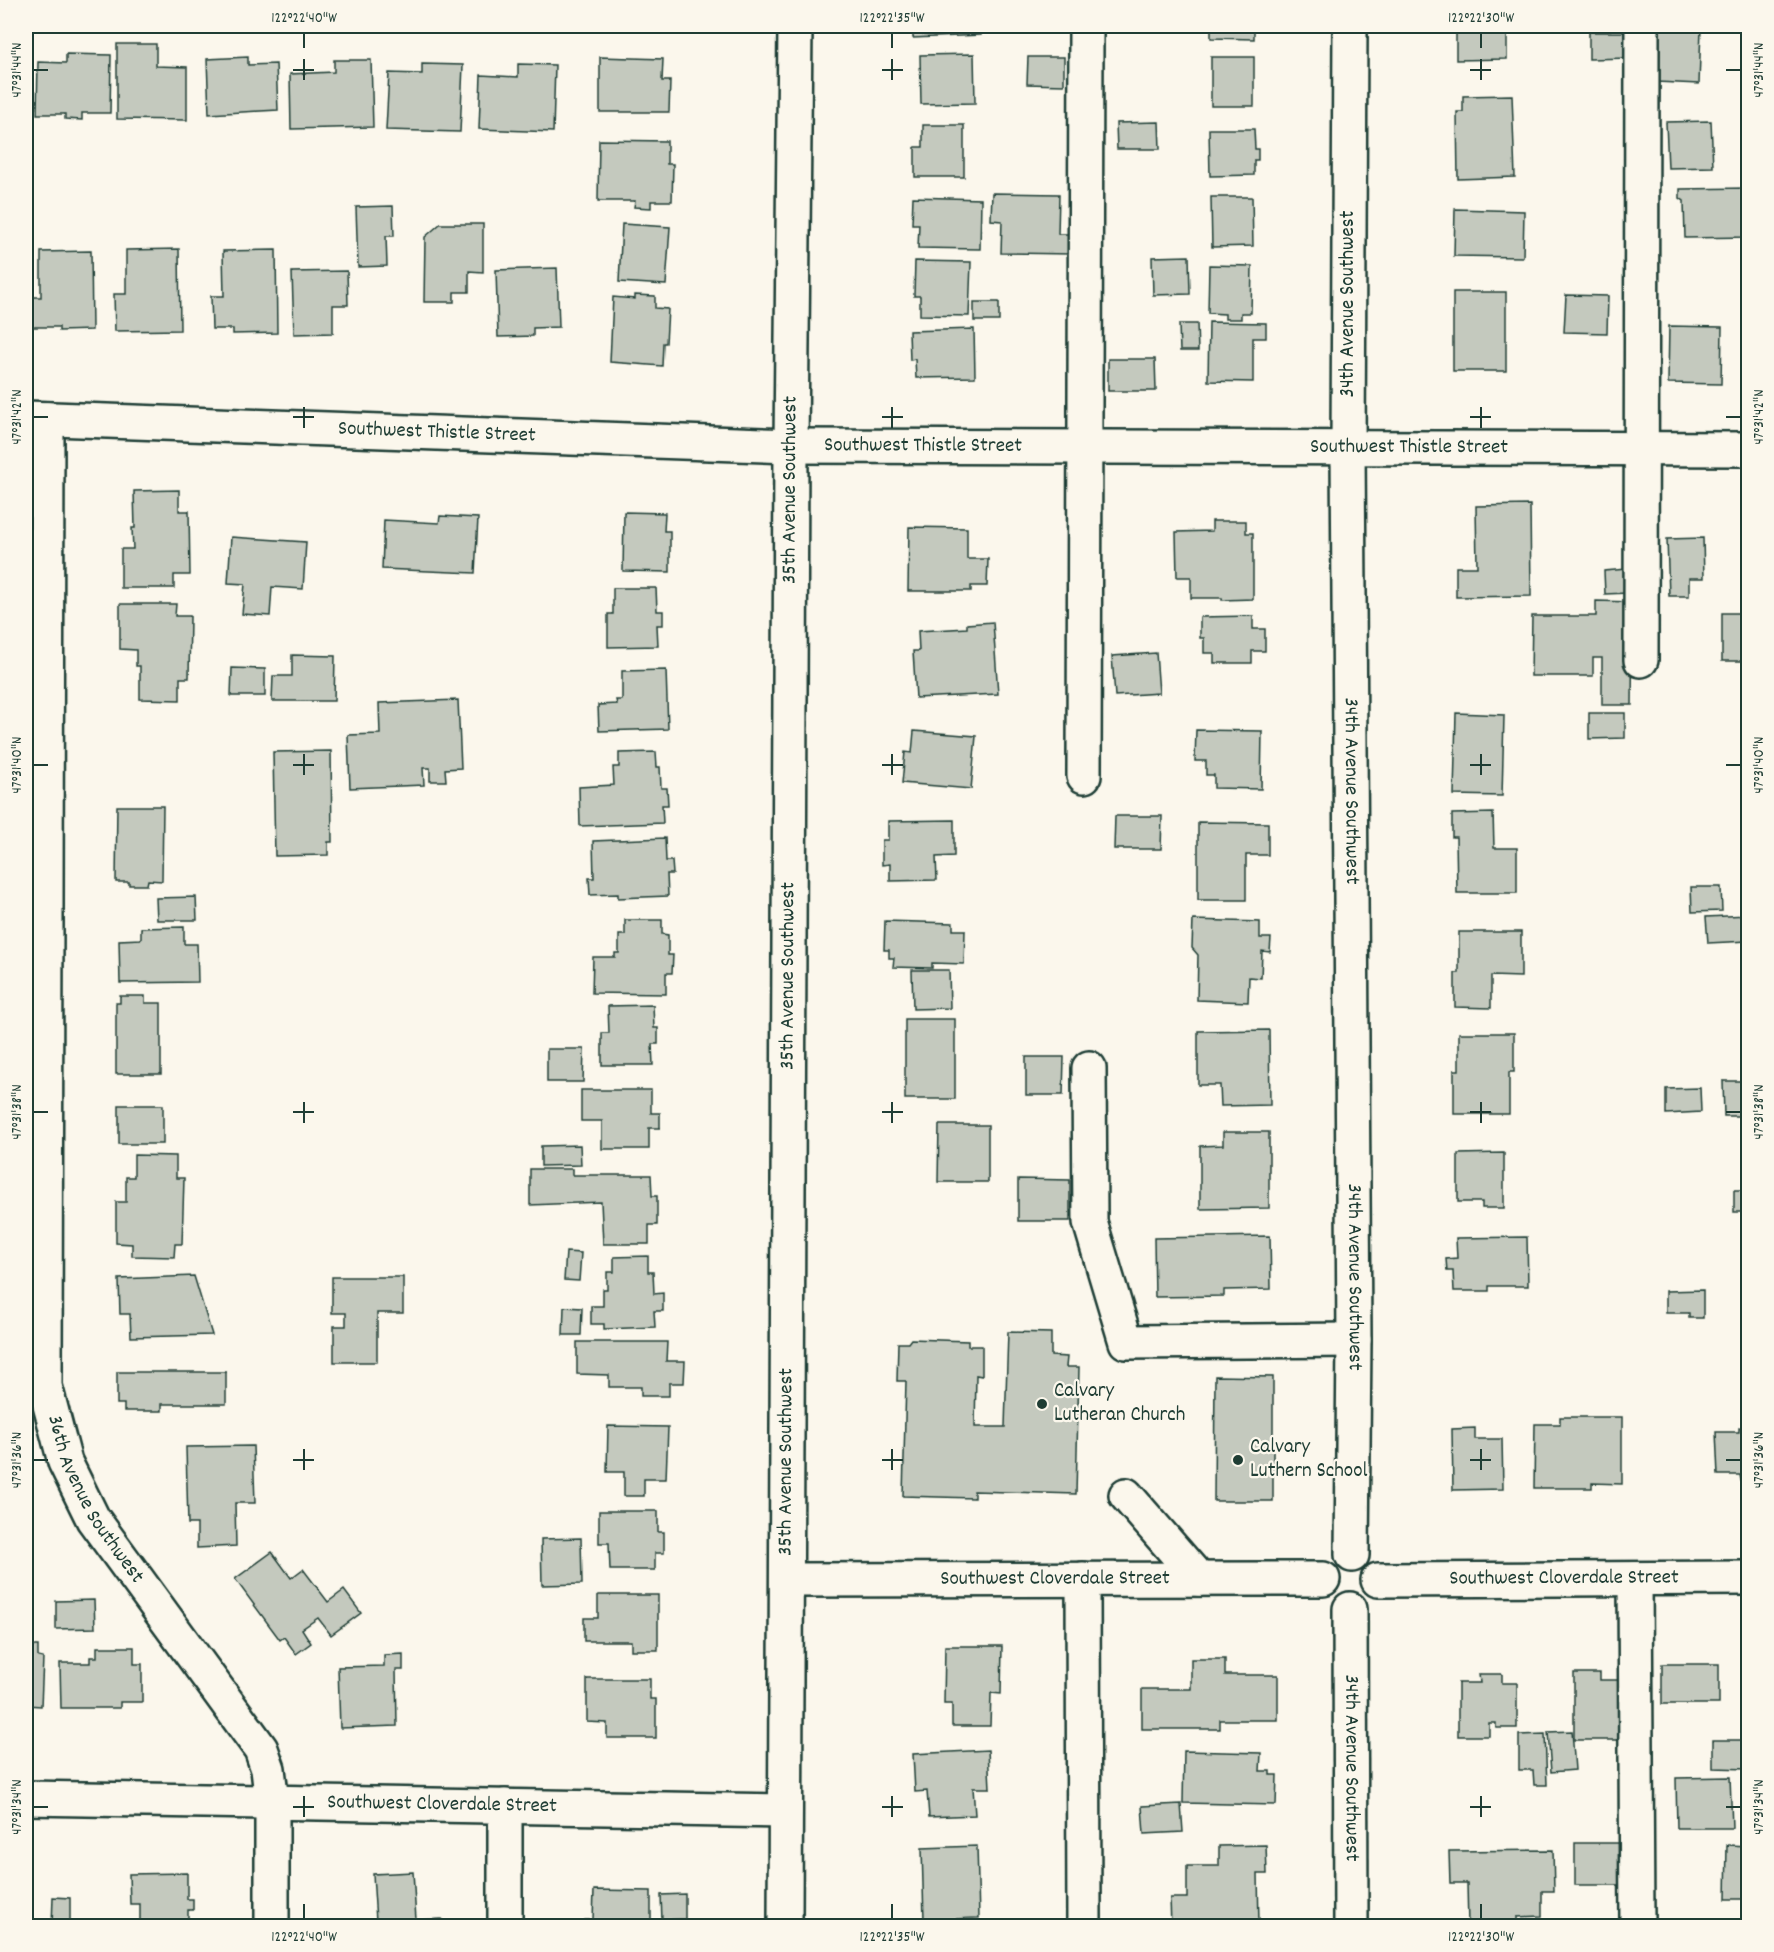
<svg xmlns="http://www.w3.org/2000/svg" width="1774" height="1952" viewBox="0 0 1774 1952" font-family="Dekko,sans-serif">
<rect width="100%" height="100%" fill="#fbf7ec"/>
<filter id="ink" filterUnits="userSpaceOnUse"><feTurbulence type="fractalNoise" baseFrequency=".0167" numOctaves="2"/><feDisplacementMap in="SourceGraphic" scale="12" xChannelSelector="R" yChannelSelector="G"/><feConvolveMatrix kernelMatrix="1 2 1 2 8 2 1 2 1" color-interpolation-filters="sRGB"/></filter>
<g filter="url(#ink)">
<!-- building -->
<g fill="#c4c9be" stroke="#1f3d34" stroke-width="1.5">
<path d="M913,26h67l1,9 -68,3z"/>
<path d="M1211,26h43v13l-43,-1z"/>
<path d="M1456,26h51v33l-51,1z"/>
<path d="M1658,27l43,1 -2,56 -42,-2z"/>
<path d="M1589,32h40l1,26 -41,1z"/>
<path d="M117,44h39v22l31,1v53l-70,-1z"/>
<path d="M66,54l45,1 -1,58h-28v7l-17,-1v-5h-28l1,-52 28,1z"/>
<path d="M974,54l1,49 -54,1 -1,-49z"/>
<path d="M248,57v8l28,-1 2,46 -69,4 -2,-55z"/>
<path d="M600,57l63,2 -1,22h8l-1,31h-69z"/>
<path d="M1028,57h36v28l-37,-1z"/>
<rect x="1211" y="57" width="43" height="49"/>
<path d="M334,60h37l2,67 -82,2 -1,-55 44,-2z"/>
<path d="M422,64l41,1 -3,67 -74,-2 3,-57 33,1z"/>
<path d="M518,64l37,1 -2,67 -74,-3 2,-54 37,2z"/>
<path d="M1512,95l3,82 -57,2 -1,-67h6v-16z"/>
<path d="M1711,121l2,46 -45,1 -2,-46z"/>
<path d="M1159,122l1,27h-43l-1,-26z"/>
<path d="M923,125h41v52h-49v-30h8z"/>
<path d="M1209,129h45l1,20h3v11h-4v15l-44,1z"/>
<path d="M599,140l68,1v23h6l-1,37h-21v7l-17,-1 1,-6h-37z"/>
<path d="M1748,188v49l-63,1 -1,-37 -4,-3v-9z"/>
<path d="M992,193l67,1 -1,40h14l-1,20 -70,-1 1,-32 -11,-1z"/>
<path d="M913,197l68,2 -1,50 -62,-1 1,-24h-7z"/>
<path d="M1211,197h41l1,49 -41,1z"/>
<path d="M393,206l1,30h-8l1,30 -29,1 -2,-60z"/>
<path d="M1455,209l69,2 -1,46 -69,-1z"/>
<path d="M440,224h43v48l-14,-1v21h-15v10h-30l1,-65z"/>
<path d="M622,224l48,3 -4,58 -47,-3z"/>
<path d="M179,249l1,81 -65,1 -1,-37h12v-44z"/>
<path d="M276,250l1,83 -44,1v-5h-21l-1,-33h13l-1,-45z"/>
<path d="M91,251l1,79 -33,1v-4h-31l-1,-30h14v-45z"/>
<path d="M1189,256l1,38 -37,1 -1,-38z"/>
<path d="M915,261l56,1 -2,54 -49,-1v-19h-6z"/>
<path d="M1209,265l43,1 -1,47h-10v6h-16v-5l-17,-1z"/>
<path d="M557,268l2,59 -26,1v8l-35,1 -2,-67z"/>
<path d="M347,271l1,34h-15v28l-39,1 -2,-62z"/>
<rect x="1453" y="292" width="53" height="79"/>
<path d="M635,295l20,1v12l13,1 -2,34h-3l-1,23 -52,-4 3,-65 22,2z"/>
<path d="M1566,295l42,1 -1,37 -43,-1z"/>
<rect x="974" y="302" width="25" height="19"/>
<path d="M1209,322l57,1v15h-13v44l-45,-1z"/>
<path d="M1179,324h18l1,27h-18z"/>
<path d="M1669,326l53,1 -1,57 -53,-1z"/>
<path d="M974,329l1,48 -59,1 -1,-19 -5,1 -1,-29z"/>
<path d="M1108,359h47l1,32h-48z"/>
<path d="M179,490v21h10l1,64h-16v13h-53v-39h12l-1,-21h3l-1,-37z"/>
<path d="M1530,505l1,91 -75,1v-30h21l-1,-61z"/>
<path d="M624,512l41,1 -1,18h6v41l-47,-1z"/>
<path d="M440,516l38,2 -3,55 -93,-4 2,-49 55,3z"/>
<path d="M1212,521h34v12h7v66l-31,1v-2h-31v-21h-14l-1,-45 36,-1z"/>
<path d="M909,527l58,1v31h21l-1,27h-16v5h-63z"/>
<path d="M231,537l75,5 -3,47 -31,-2 -2,29 -28,-2 3,-30 -17,-1z"/>
<path d="M1703,538l1,40h-15v18h-20l-2,-57z"/>
<path d="M1627,569l1,24 -23,1 -1,-23z"/>
<path d="M613,588h43l1,23h6v14h-6l1,21 -50,1v-33h5z"/>
<path d="M1596,601l37,1 -1,103h-30v-47h-9v18h-62l1,-60h64z"/>
<path d="M120,604h56l-1,12h15l-1,62h-9v22l-40,-1v-33h-4v-16l-16,-1z"/>
<path d="M1722,613h26v65v-17h-26z"/>
<path d="M1253,616v13h12v22h-13v12h-38v-10h-10v-15h-4v-21z"/>
<path d="M993,622l5,72 -82,4 -3,-47h6l-1,-20 49,-3v-4z"/>
<path d="M1156,653l3,40 -44,3 -3,-40z"/>
<path d="M292,655l43,1 -1,45h-62l1,-25h19z"/>
<path d="M232,668l33,1v27h-34z"/>
<path d="M666,670l2,59 -69,2 -1,-26 19,-1 -1,-4h6v-29z"/>
<path d="M458,700l3,68 -16,1 1,12h-16v-13h-7l1,17 -74,3 -2,-53 32,-1 -1,-31z"/>
<path d="M1456,713l48,2 -2,81 -48,-1z"/>
<path d="M1589,713h36v25l-36,1z"/>
<path d="M1196,730l66,1 -1,58 -47,-1v-13h-8v-14h-11z"/>
<path d="M914,731l62,5 -5,53 -69,-6 3,-31 7,1z"/>
<path d="M331,751l1,91h-4v13l-53,1 -2,-104z"/>
<path d="M656,752l1,15h3l1,21h6l1,17h-6l1,18 -83,3 -1,-39 35,-2 -1,-18h6v-14z"/>
<path d="M117,806h46l-1,75 -14,-1 -1,5h-18v-3h-13z"/>
<path d="M1493,813l1,35h23v45h-60l-1,-56h-4v-23z"/>
<path d="M1115,816h47l-1,33h-47z"/>
<path d="M954,820v36l-18,1 1,23 -47,1v-17l-8,1v-25h6v-19z"/>
<path d="M1198,822l70,1v32h-22v45h-48z"/>
<path d="M665,838l1,23h6l1,13h-6l1,22 -50,2v-4l-28,1 -1,-17h5l-1,-37z"/>
<path d="M1691,887h30l1,24 -30,1z"/>
<path d="M196,897l1,23h-40l-1,-22z"/>
<path d="M1748,915v26l-40,2 -2,-26z"/>
<path d="M625,920h37v14l6,1v20h5l-1,18h-6v21l-74,-1 1,-36h22v-4h4v-18h6z"/>
<path d="M1193,920l67,2v16h11l-1,14 -8,-1 -1,27 -12,-1 -1,25 -51,-2 1,-45 -6,-7z"/>
<path d="M885,921l68,2v7h12l-1,34 -32,-1v5l-39,-1 1,-9h-5v-8h-5z"/>
<path d="M184,927v17h13l1,38 -78,1 -1,-43 22,-1v-11z"/>
<path d="M1459,932h62v45l-30,-1v32l-36,-1v-34h4z"/>
<path d="M912,970h37l1,38 -37,1z"/>
<path d="M120,996h25v7h16v71h-45v-71h4z"/>
<path d="M653,1005l1,23h4v16h-6l1,21h-51v-32h7l-1,-27z"/>
<rect x="905" y="1019" width="50" height="80"/>
<path d="M1269,1030l1,75 -49,1 -1,-21h-22v-54z"/>
<path d="M1459,1033h55v39h-5v42h-55v-44h5z"/>
<path d="M547,1049h37l-1,33h-36z"/>
<path d="M1026,1057h38l-1,38h-37z"/>
<path d="M1723,1081h25v35h-24z"/>
<path d="M1700,1088l1,24 -35,2v-25z"/>
<path d="M581,1090h70v23h9v15h-11v21h-47v-28h-21z"/>
<rect x="119" y="1105" width="44" height="39"/>
<path d="M939,1125h49v57h-50z"/>
<path d="M1223,1132h46v76l-69,1v-63l23,-1z"/>
<path d="M580,1145l1,20 -40,1v-20z"/>
<path d="M1504,1153v55h-22v-6h-24v-48z"/>
<path d="M134,1155l42,1v22h8l-2,66h-7l-1,13 -42,-1v-12l-16,-1v-41h10v-25h8z"/>
<path d="M530,1169h42v6h79l1,21h5v29h-8v19h-46l-2,-42 -71,3z"/>
<path d="M1018,1179l52,1v41h-52z"/>
<rect x="1734" y="1190" width="14" height="22"/>
<path d="M1270,1236l1,53 -47,1v6l-69,1 -1,-59z"/>
<path d="M1527,1237l1,49h-39v5h-35l-1,-20h-6l-1,-12 11,-1 -1,-20z"/>
<path d="M566,1252l15,1 -2,28 -15,-1z"/>
<path d="M648,1256v16h5l1,22 9,-1v18h-9l1,16 -51,2v-5h-13v-18h12v-17h4v-17h7v-15z"/>
<path d="M194,1276l18,59 -81,2 -1,-23h-10l-1,-35z"/>
<path d="M332,1277h71v36h-26v49h-43v-36h12v-13h-14z"/>
<path d="M1703,1290v28h-14v-5h-23v-22z"/>
<path d="M564,1307l18,1 -1,27h-18z"/>
<path d="M1008,1332l43,1v23l16,1 -1,10h13l-3,127 -102,-3v7l-71,-2 3,-115h-9l1,-38h10l3,-4 57,2v5h14v30l-6,-1 -1,52h30z"/>
<path d="M577,1342h90l-1,19h19l-1,22h-15v13h-28v-9h-32v-12l-32,-1z"/>
<path d="M117,1372h109v32h-64v7h-38v-7h-7z"/>
<path d="M1215,1376l58,1v124h-59z"/>
<path d="M1560,1417h62v67l-30,-1v5h-58l1,-64h25z"/>
<path d="M608,1426l60,1 -2,52h-22v17h-20v-24h-17z"/>
<path d="M1475,1428v11h27l1,50 -50,1 -1,-61z"/>
<path d="M1739,1428h9v53h-7l-1,-6h-22l-2,-43h23z"/>
<path d="M253,1446l2,57h-20l1,43 -39,2v-24h-9l-2,-77z"/>
<path d="M599,1511h59v21h6v21h-9v17h-45l-1,-27h-10z"/>
<path d="M581,1538l1,46 -40,1 -1,-46z"/>
<path d="M272,1552l19,26 12,-9 25,33 16,-12 17,23 -30,22 -13,-17 -16,11 9,14 -15,11 -12,-17 -4,3 -45,-61z"/>
<path d="M598,1595h60v55h-27v-9h-47v-23h14z"/>
<path d="M94,1600l1,28 -39,1v-28z"/>
<path d="M26,1646h12v11l5,1 -2,48 -15,-1z"/>
<path d="M945,1646h57l-1,48 -10,-1 -1,33h-38v-22h-8z"/>
<path d="M97,1647h37v17h8v38h-22v6h-59l-1,-45h30v-6h7z"/>
<path d="M403,1654v16h-7l1,56 -57,2 -2,-61 46,-1v-11z"/>
<path d="M1191,1659h34v16h53v45h-58v9h-78v-40h49z"/>
<rect x="1662" y="1664" width="57" height="40"/>
<path d="M1574,1673h26v7h23l1,60h-50z"/>
<path d="M1479,1674h23v9h15v45h-21v-5h-7v13h-31v-53h22z"/>
<path d="M587,1679h63v20h6v39h-49v-15l-20,-1z"/>
<path d="M1743,1708h5v61l-35,-1v-28h29z"/>
<path d="M1572,1731l3,39 -24,2 -3,-40z"/>
<path d="M1545,1734l2,51h-13l-1,-15h-14v-35z"/>
<path d="M988,1750l2,38h-17l2,27 -46,2 -2,-26 -12,1 -2,-38z"/>
<path d="M1184,1751l77,2 -1,18h10v4h7l-1,30 -93,-2z"/>
<path d="M1730,1777l2,51h-55l-1,-50z"/>
<path d="M1181,1804l2,28 -39,2 -2,-28z"/>
<rect x="1575" y="1843" width="50" height="42"/>
<path d="M1266,1845l1,29h-9l1,52h-88l-1,-28h17v-32h32v-20z"/>
<path d="M1727,1845l21,1v80l-1,-27h-21z"/>
<path d="M977,1846l2,72 -55,2 -2,-72z"/>
<path d="M1553,1850l1,41h-12v25l-25,1v9h-49l-1,-43h-17l-1,-32z"/>
<path d="M413,1872l3,48 26,-1v7h-70v-5h4l-3,-47z"/>
<path d="M187,1873v26h6v11h-5v16h-48v-22h-10l-1,-30z"/>
<path d="M594,1890l57,1v35h-66v-6h8z"/>
<path d="M685,1894v25l-23,1 -1,-25z"/>
<path d="M53,1897l17,1v28h-18z"/>
</g>
<g fill="none" stroke-linecap="round" stroke-linejoin="round">
<defs>
<g id="minor">
<path id="s1" d="M1350,26l-2,422 6,892 -2,215"/>
<path id="s2" d="M47,419l-2,967 20,76 28,57 168,230 7,20 4,34v123"/>
<path id="s3" d="M791,446l957,3"/>
<path d="M1641,660l1,-634"/>
<path d="M1084,776l2,-750"/>
<path d="M1089,1068l1,154 36,120 228,-2"/>
<path d="M1126,1495l73,84"/>
<path d="M1083,1579l1,347"/>
<path d="M1635,1579l2,347"/>
<path id="s4" d="M787,1580l536,-1"/>
<path id="s5" d="M1378,1580l370,-2"/>
<path id="s6" d="M1350,1609l1,317"/>
<path id="s7" d="M26,1798l759,13"/>
<path d="M505,1806v120"/>
</g>
<g id="major">
<path id="s8" d="M26,418l765,28"/>
<path id="s9" d="M785,1926l6,-1480 4,-420"/>
</g>
</defs>
<!-- minor casing -->
<use href="#minor" stroke="#1f3d34" stroke-width="38"/>
<!-- major casing -->
<use href="#major" stroke="#1f3d34" stroke-width="38"/>
<!-- minor -->
<use href="#minor" stroke="#fbf7ec" stroke-width="33"/>
<!-- major -->
<use href="#major" stroke="#fbf7ec" stroke-width="33"/>
</g>
</g>
<!-- ticks -->
<path fill="none" stroke="#1f3d34" stroke-width="2" d="M304,33v15M892,33v15M1481,33v15M304,59v21M892,59v21M1481,59v21M33,70h15M293,70h21M882,70h21M1470,70h21M1726,70h15M304,407v21M892,407v21M1481,407v21M33,417h15M293,417h21M882,417h21M1470,417h21M1726,417h15M304,754v21M892,754v21M1481,754v21M33,765h15M293,765h21M882,765h21M1470,765h21M1726,765h15M304,1102v21M892,1102v21M1481,1102v21M33,1112h15M293,1112h21M882,1112h21M1470,1112h21M1726,1112h15M304,1449v21M892,1449v21M1481,1449v21M33,1460h15M293,1460h21M882,1460h21M1470,1460h21M1726,1460h15M304,1796v21M892,1796v21M1481,1796v21M33,1807h15M293,1807h21M882,1807h21M1470,1807h21M1726,1807h15M304,1904v15M892,1904v15M1481,1904v15"/>
<!-- markers -->
<g fill="#1f3d34" stroke="#fbf7ec" stroke-width="2">
<circle cx="1042" cy="1404" r="6"/>
<circle cx="1238" cy="1460" r="6"/>
</g>
<g text-anchor="middle" dominant-baseline="central" stroke-width="4.5" stroke-linejoin="round" paint-order="stroke">
<!-- street labels -->
<g font-size="21" fill="#1f3d34" stroke="#fbf7ec">
<text transform="translate(1349 304) rotate(-90)">34th Avenue Southwest</text>
<text stroke="none"><textPath href="#s8" startOffset="411">Southwest Thistle Street</textPath></text>
<text stroke="none"><textPath href="#s3" startOffset="132">Southwest Thistle Street</textPath></text>
<text stroke="none"><textPath href="#s3" startOffset="618">Southwest Thistle Street</textPath></text>
<text stroke="none"><textPath href="#s9" startOffset="1436">35th Avenue Southwest</textPath></text>
<text stroke="none"><textPath href="#s1" startOffset="765">34th Avenue Southwest</textPath></text>
<text stroke="none"><textPath href="#s9" startOffset="950">35th Avenue Southwest</textPath></text>
<text stroke="none"><textPath href="#s1" startOffset="1251">34th Avenue Southwest</textPath></text>
<text stroke="none"><textPath href="#s9" startOffset="464">35th Avenue Southwest</textPath></text>
<text stroke="none"><textPath href="#s2" startOffset="1092">36th Avenue Southwest</textPath></text>
<text stroke="none"><textPath href="#s4" startOffset="268">Southwest Cloverdale Street</textPath></text>
<text stroke="none"><textPath href="#s5" startOffset="186">Southwest Cloverdale Street</textPath></text>
<text stroke="none"><textPath href="#s6" startOffset="159">34th Avenue Southwest</textPath></text>
<text stroke="none"><textPath href="#s7" startOffset="416">Southwest Cloverdale Street</textPath></text>
</g>
<!-- poi labels -->
<g font-size="21" fill="#1f3d34" stroke="#fbf7ec" text-anchor="start">
<text x="1054" y="1392">Calvary<tspan x="1054" dy="24">Lutheran Church</tspan></text>
<text x="1250" y="1448">Calvary<tspan x="1250" dy="24">Luthern School</tspan></text>
</g>
</g>
<!-- margin -->
<rect width="1774" height="1952" fill="none" stroke="#fbf7ec" stroke-width="66"/>
<rect x="33" y="33" width="1708" height="1886" fill="none" stroke="#1f3d34" stroke-width="2"/>
<g font-size="15" text-anchor="middle" fill="#1f3d34">
<text x="304" y="22">122°22'40"W</text>
<text x="892" y="22">122°22'35"W</text>
<text x="1481" y="22">122°22'30"W</text>
<text transform="translate(16 70) rotate(-90)" y="5">47°31'44"N</text>
<text transform="translate(1758 70) rotate(-90)" y="5">47°31'44"N</text>
<text transform="translate(16 417) rotate(-90)" y="5">47°31'42"N</text>
<text transform="translate(1758 417) rotate(-90)" y="5">47°31'42"N</text>
<text transform="translate(16 765) rotate(-90)" y="5">47°31'40"N</text>
<text transform="translate(1758 765) rotate(-90)" y="5">47°31'40"N</text>
<text transform="translate(16 1112) rotate(-90)" y="5">47°31'38"N</text>
<text transform="translate(1758 1112) rotate(-90)" y="5">47°31'38"N</text>
<text transform="translate(16 1460) rotate(-90)" y="5">47°31'36"N</text>
<text transform="translate(1758 1460) rotate(-90)" y="5">47°31'36"N</text>
<text transform="translate(16 1807) rotate(-90)" y="5">47°31'34"N</text>
<text transform="translate(1758 1807) rotate(-90)" y="5">47°31'34"N</text>
<text x="304" y="1941">122°22'40"W</text>
<text x="892" y="1941">122°22'35"W</text>
<text x="1481" y="1941">122°22'30"W</text>
</g>
</svg>
